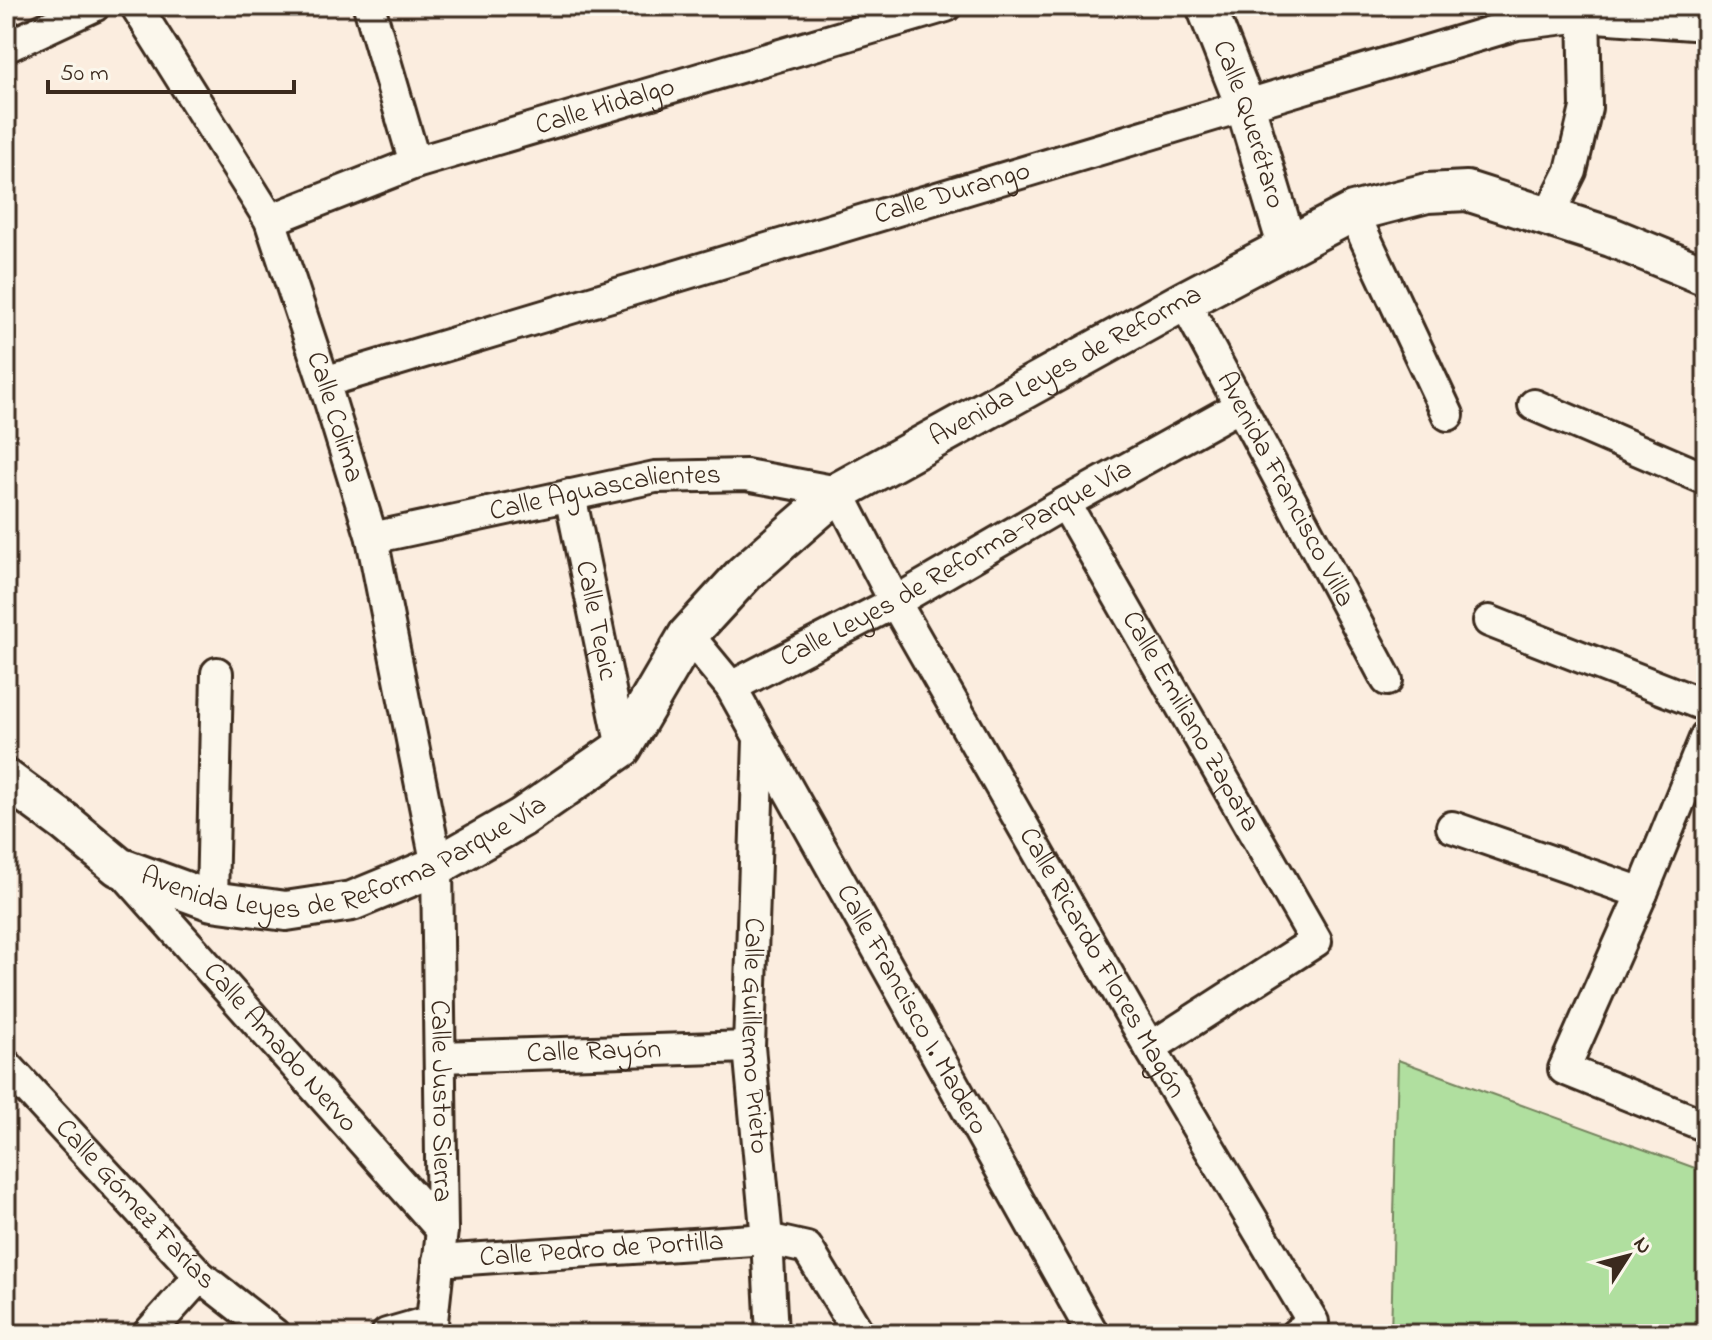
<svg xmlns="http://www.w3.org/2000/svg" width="1712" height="1340" viewBox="0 0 1712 1340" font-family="'Indie Flower',sans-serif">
<rect width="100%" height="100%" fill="#fbeddf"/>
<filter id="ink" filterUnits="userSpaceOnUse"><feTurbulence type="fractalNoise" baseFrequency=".0125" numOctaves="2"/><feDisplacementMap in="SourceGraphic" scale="16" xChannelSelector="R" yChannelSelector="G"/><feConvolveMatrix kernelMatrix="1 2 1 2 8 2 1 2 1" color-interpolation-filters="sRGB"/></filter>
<g filter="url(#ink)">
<!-- grass -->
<path fill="#b0df9f" stroke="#76845e" stroke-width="2" d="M1398,1060l308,112v162h-315z"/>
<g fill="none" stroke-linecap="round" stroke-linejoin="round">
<defs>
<g id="minor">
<path id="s1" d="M136,6l134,214 54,162 48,156 65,328 5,364 -10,91 2,13"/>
<path d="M369,6l46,157"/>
<path d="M6,47l88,-41"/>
<path d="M1353,212l95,203"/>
<path d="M1548,217l23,-46 15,-63 -2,-102"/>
<path id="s2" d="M270,220l145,-57 531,-157"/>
<path id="s3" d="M1184,301l203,379"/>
<path id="s4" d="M324,382l1193,-358 66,-8 123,9"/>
<path d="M1534,405l172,74"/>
<path id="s5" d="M570,495l52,253"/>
<path id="s6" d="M1065,503l251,438 -166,107"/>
<path id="s7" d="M372,538l283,-61 91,-2 92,17 57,110 255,446 163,274 -17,12"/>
<path d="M1489,621l217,85"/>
<path id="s8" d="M688,635l43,52 164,-85 170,-99 175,-97"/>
<path id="s9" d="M731,687l362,647"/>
<path d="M1706,736l-64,157 -78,176 142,57"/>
<path id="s10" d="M759,740l-10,307 18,192 5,95"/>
<path d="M1452,827l190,66"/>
<path id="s11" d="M119,867l323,363"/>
<path d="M212,901l5,-228"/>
<path id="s12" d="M440,1057l309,-10"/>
<path id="s13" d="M6,1065l194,211 74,58"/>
<path id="s14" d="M438,1261l329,-22 40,9 52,86"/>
<path d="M148,1334l52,-58"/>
<path d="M387,1334l45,-13"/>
</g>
<g id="tertiary">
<path id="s15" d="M1206,6l39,99 42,140"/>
<path id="s16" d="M6,779l60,44 53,44 93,34 74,10 66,-10 85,-35 84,-48 101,-70 66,-113 57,-62 93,-81 346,-191 169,-89 74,-19 40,-2 144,46 95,39"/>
</g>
</defs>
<!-- minor casing -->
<use href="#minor" stroke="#3b2a1e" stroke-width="36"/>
<!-- tertiary casing -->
<use href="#tertiary" stroke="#3b2a1e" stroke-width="44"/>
<!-- minor -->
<use href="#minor" stroke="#fbf7ec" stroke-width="30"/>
<!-- tertiary -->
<use href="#tertiary" stroke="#fbf7ec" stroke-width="38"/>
</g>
</g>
<g text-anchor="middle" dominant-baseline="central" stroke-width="7" stroke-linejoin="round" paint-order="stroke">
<!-- street labels -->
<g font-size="28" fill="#3b2a1e" stroke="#fbf7ec">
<text stroke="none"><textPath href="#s2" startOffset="354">Calle Hidalgo</textPath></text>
<text stroke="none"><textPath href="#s15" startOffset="126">Calle Querétaro</textPath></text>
<text stroke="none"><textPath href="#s4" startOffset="656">Calle Durango</textPath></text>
<text stroke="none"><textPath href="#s16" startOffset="1294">Avenida Leyes de Reforma</textPath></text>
<text stroke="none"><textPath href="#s1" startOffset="460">Calle Colima</textPath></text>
<text stroke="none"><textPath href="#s3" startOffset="214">Avenida Francisco Villa</textPath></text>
<text stroke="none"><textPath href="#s7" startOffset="238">Calle Aguascalientes</textPath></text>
<text stroke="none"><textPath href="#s8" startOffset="324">Calle Leyes de Reforma-Parque Vía</textPath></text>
<text stroke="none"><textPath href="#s5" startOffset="128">Calle Tepic</textPath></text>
<text stroke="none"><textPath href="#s6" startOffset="252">Calle Emiliano Zapata</textPath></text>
<text stroke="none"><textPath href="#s16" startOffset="384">Avenida Leyes de Reforma Parque Vía</textPath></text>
<text stroke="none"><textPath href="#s7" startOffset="1014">Calle Ricardo Flores Magón</textPath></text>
<text stroke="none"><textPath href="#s9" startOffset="370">Calle Francisco I. Madero</textPath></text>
<text stroke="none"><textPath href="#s10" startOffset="296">Calle Guillermo Prieto</textPath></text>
<text stroke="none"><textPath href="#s11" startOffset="242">Calle Amado Nervo</textPath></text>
<text stroke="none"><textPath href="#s12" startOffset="154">Calle Rayón</textPath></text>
<text stroke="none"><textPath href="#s1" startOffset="1156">Calle Justo Sierra</textPath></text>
<text stroke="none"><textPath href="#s13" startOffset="190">Calle Gómez Farías</textPath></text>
<text stroke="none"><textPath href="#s14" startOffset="164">Calle Pedro de Portilla</textPath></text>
</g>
</g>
<!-- margin -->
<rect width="1712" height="1340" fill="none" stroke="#fbf7ec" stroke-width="32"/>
<rect x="16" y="16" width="1680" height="1308" fill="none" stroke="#3b2a1e" stroke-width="3" filter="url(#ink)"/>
<!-- north arrow -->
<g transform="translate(1628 1256) rotate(54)" stroke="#fbf7ec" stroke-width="6" paint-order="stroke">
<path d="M0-6L14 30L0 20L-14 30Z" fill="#3b2a1e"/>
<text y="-12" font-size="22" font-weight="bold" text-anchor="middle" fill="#3b2a1e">N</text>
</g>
<!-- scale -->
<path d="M48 80v12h246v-12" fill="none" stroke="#3b2a1e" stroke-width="4"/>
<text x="60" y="80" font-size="24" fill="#3b2a1e" stroke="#fbf7ec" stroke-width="6" paint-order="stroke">50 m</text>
</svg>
